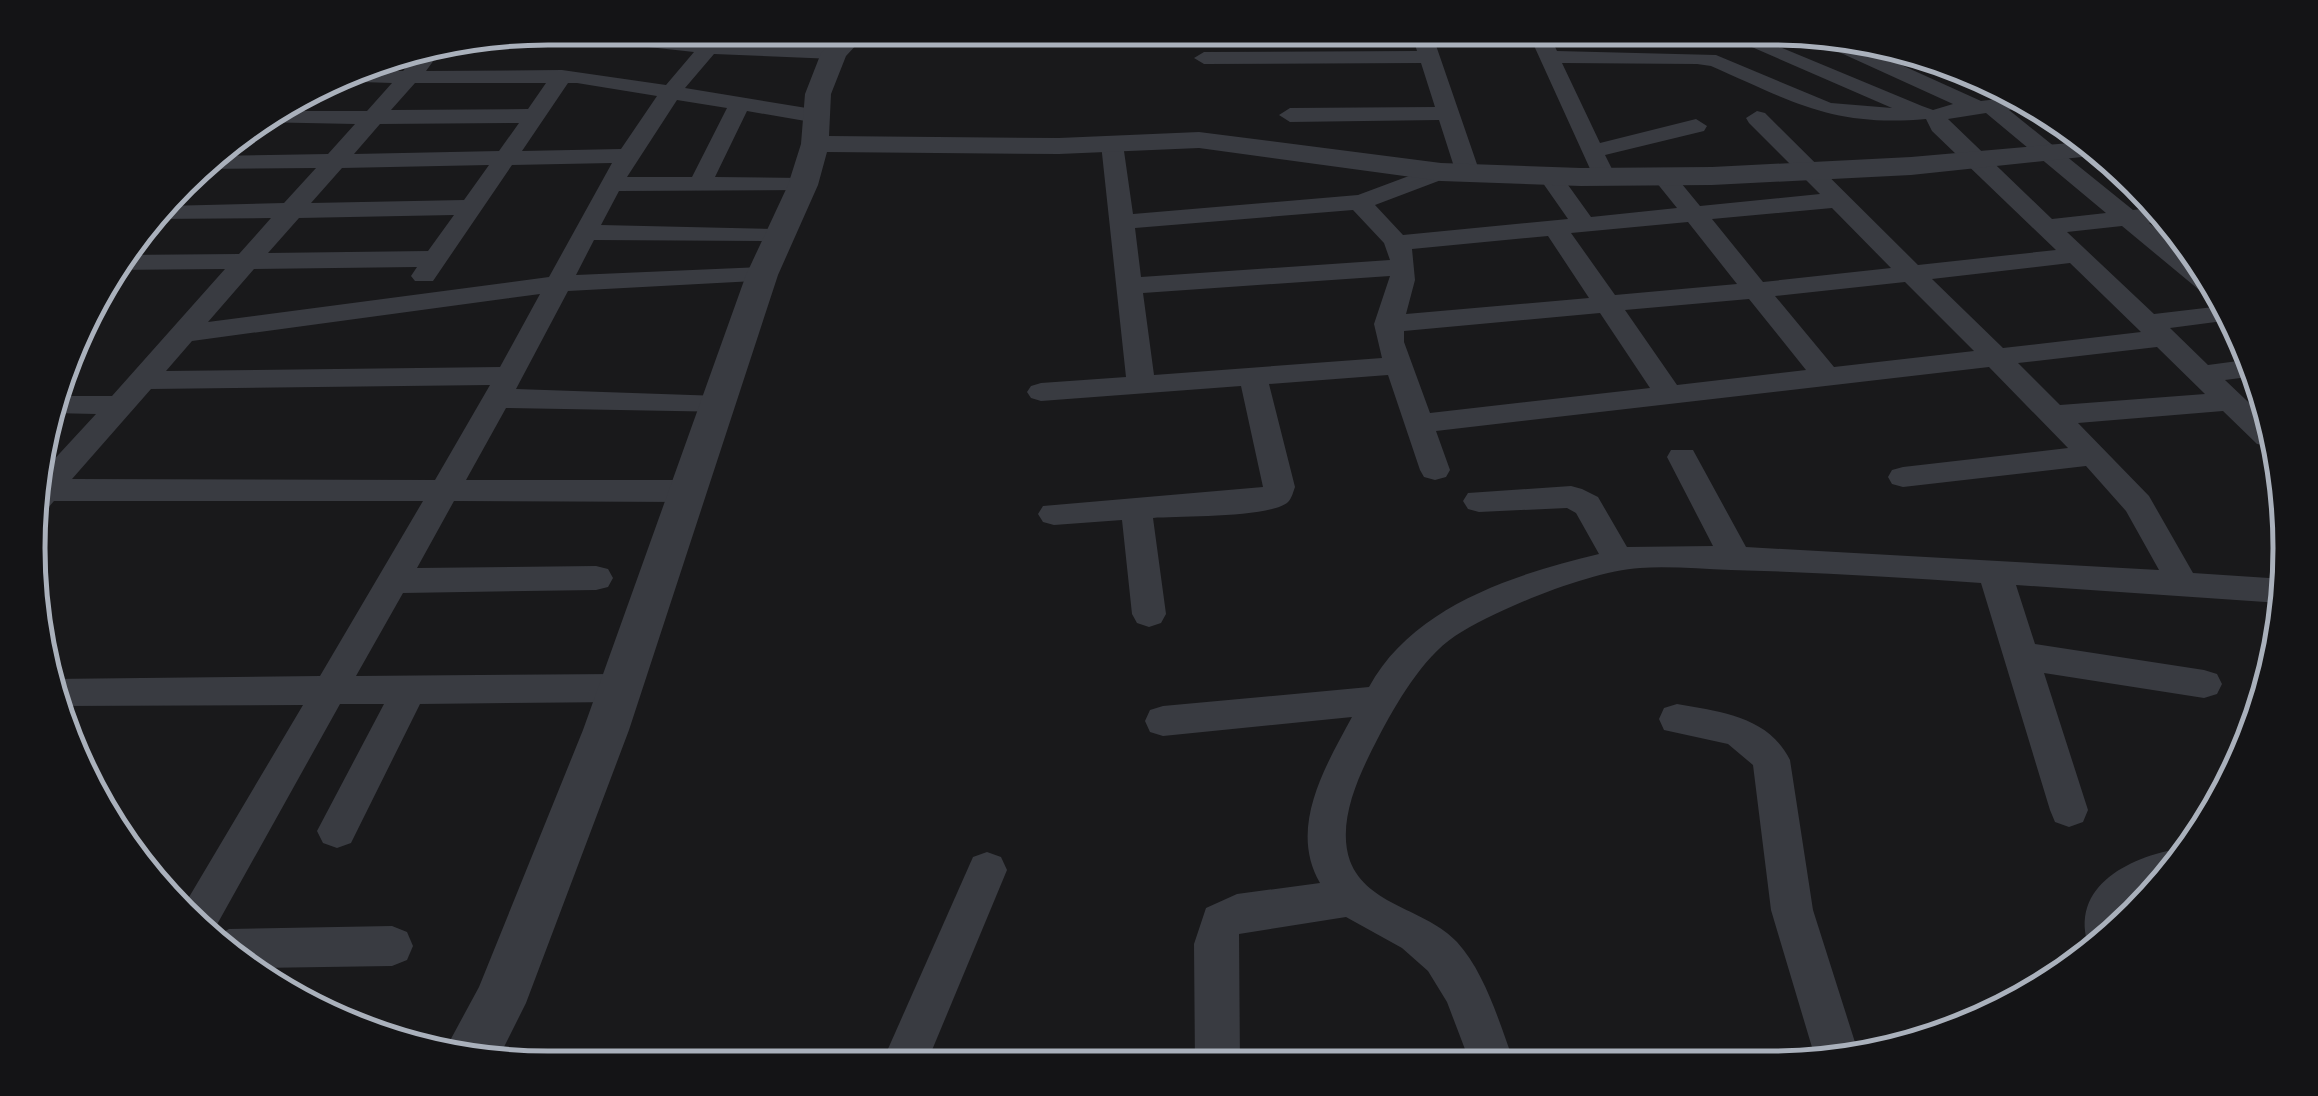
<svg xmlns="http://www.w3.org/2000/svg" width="2318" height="1096" viewBox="0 0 2318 1096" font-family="Manrope,sans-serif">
<rect width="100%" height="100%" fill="#19191b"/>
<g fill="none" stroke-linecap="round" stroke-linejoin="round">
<!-- minor -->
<g fill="#393b41" fill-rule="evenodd">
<path d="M548,28l161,14 125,5 10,6 -10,6 -120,-5 -29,34 140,23 3,5 -3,5 -8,2 -70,-12 -32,66 88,1 12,7 -4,5 -192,1 -18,34 177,4 9,2 3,5 -3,5 -193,-1 -18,35 186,-8 9,3 4,5 -4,5 -203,11 -52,98 204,7 10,2 5,7 -5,7 -224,-4 -40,72h222l11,3 5,8 -5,8 -11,3 -234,-1 -37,67 179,-2 12,3 5,9 -5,9 -12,3 -193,3 -47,83 264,-2 13,4 5,10 -5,10 -13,4 -200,2 -69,139 -14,5 -14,-5 -6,-12 67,-127h-44l-130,233 -31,-23 124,-209 -244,1 -8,-27 269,-3 103,-175h-369l-7,8 -11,3v-33l60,-65 -45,-1 7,-17h54l113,-127 -115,1 9,-15 120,-1 32,-36 -118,1 12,-13 119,-3 32,-35 -116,1 12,-13 116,-2 27,-30 -99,-2 20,-11h91l25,-28 -61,-2 20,-10h52l20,-23 22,-3 -19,26 136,-1 104,15 28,-33 -156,-17 -9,-4zM415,83h131l-18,26 -137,1zM568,83h9l80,13 -36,53 -99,2zM677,100l50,8 -35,69h-65zM519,123l-20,28 -145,3 26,-30zM612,163l-63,114 -341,45 46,-53 163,-2 -6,9 4,5h18l79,-116zM489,165l-25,35 -153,3 31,-35zM454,215l-26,36 -160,2 31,-35zM540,294l-40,73 -334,4 26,-30zM490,385l-55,95 -363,-1 79,-90z"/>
<path d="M1410,28h20l50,145 -4,5h-16l-4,-5 -17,-53 -149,2 -11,-7 11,-7 145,-1 -14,-44 -217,1 -10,-6 10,-6 213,-1z"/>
<path d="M1526,28h20l11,23 159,4 115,48 61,5 -184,-80h26l188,78 11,4 20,-6 -134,-61 -2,-6 38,7 126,57 32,-4 16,10 -20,3 124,100 23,-3 9,13 -16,3 39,32 23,35 -13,-1 -76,-63 -55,6 87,82 68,-8 9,14 -61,8 38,37 45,-6 3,17 -31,4 39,37 6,29 -13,-2 -34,-33 -145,12 71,73 44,77 91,6 -4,24 -264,-18 19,59 169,26 13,4 5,10 -5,10 -13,4 -160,-25 44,137 -5,12 -14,5 -14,-5 -5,-12 -69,-227c-83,-6 -166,-11 -250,-13 -30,-1 -61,-4 -91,-2 -50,3 -143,41 -185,68 -33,22 -59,68 -77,102 -18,35 -42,83 -28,123 17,45 77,48 107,81 29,32 43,83 58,123h-44l-24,-63 -19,-31 -26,-23 -56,-31 -107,17 1,132h-45l-1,-122 12,-36 31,-14 83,-11c-32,-55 5,-116 32,-166l-189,19 -13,-4 -5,-11 5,-11 13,-4 206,-19c44,-81 146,-113 230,-133l-23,-41 -9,-5 -88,4 -11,-3 -5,-8 5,-8 103,-7 11,3 16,8 29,50 86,-1 -46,-89 4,-7h22l53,97 413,23 -33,-59 -40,-45 -183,21 -11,-3 -4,-7 4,-7 11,-3 165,-19 -79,-81 -553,64 14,39 -4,7 -11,3 -11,-3 -4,-7 -32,-95 -119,9 26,103c-2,5 -3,11 -7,15 -17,16 -109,14 -135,16l13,96 -5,9 -12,4 -12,-4 -5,-9 -10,-94 -68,5 -11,-3 -5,-8 5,-8 220,-19 -22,-101 -200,15 -10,-3 -4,-6 4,-6 10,-3 85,-6 -25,-233 3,-5 8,-2 11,7 10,70 225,-19 75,-28h16l4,5 -4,5 -74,28 28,30 165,-16 -30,-43 12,-7 8,2 33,46 86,-9 -25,-31 12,-7 8,2 28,34 120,-12 -71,-71 -3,-5 11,-7 8,2 153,152 138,-15 -124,-119 -6,-12c-93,8 -133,-17 -215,-53l-14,-2 -135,-1 38,80 96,-24 11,7 -3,5 -99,24 11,22 -4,5h-16zM1986,113l120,100 -54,6 -104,-100zM1832,208l59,60 -128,14 -51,-63zM1353,210l31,33 6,17 -249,17 -6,-49zM1688,222l49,62 -122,11 -44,-62zM1548,236l41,62 -183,16 9,-34 -3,-31zM2070,263l71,69 -138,16 -71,-69zM1390,276l-16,48 8,34 -228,17 -11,-82zM1905,282l69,69 -140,16 -59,-71zM1749,299l57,71 -129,15 -52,-75zM1600,313l50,75 -220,25 -26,-71v-11zM2157,347l48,47 -145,11 -42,-42z"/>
<path d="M1677,704c44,8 91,12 113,56l23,150 47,148 -43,6 -46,-154 -18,-145 -25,-21 -64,-14 -5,-11 5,-11z"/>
<path d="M2182,848l9,3c-16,28 -38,35 -58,56 -6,6 -6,13 -12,20 -9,10 -19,20 -29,28 -29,-66 35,-98 90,-107z"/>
<path d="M987,852l14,5 6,13 -82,197h-45l93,-210z"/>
<path d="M392,926l15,6 6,14 -6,14 -15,6 -134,2 -45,-30 16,-9z"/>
</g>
<!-- tertiary -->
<path fill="#393b41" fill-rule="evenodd" d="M846,28h26l-26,28 -15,38 -2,42 230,2 140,-6 242,31 140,5 131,-1 199,-10 170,-15 20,13 -190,20 -199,10 -131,1 -140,-5 -242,-33 -140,6 -232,-2 -9,33 -40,90 -149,455 -103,273 -28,56 -52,-11 33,-61 104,-257 163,-455 42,-90 13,-41 4,-50 16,-41z"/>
</g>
<!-- crop -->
<path d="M0 0H2318V1096H0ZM548 45H1770A503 503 0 0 1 2273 548V548A503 503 0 0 1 1770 1051H548A503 503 0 0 1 45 548V548A503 503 0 0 1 548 45Z" fill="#141416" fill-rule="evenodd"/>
<path fill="none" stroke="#aab1bc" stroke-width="5" d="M548 45H1770A503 503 0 0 1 2273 548V548A503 503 0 0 1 1770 1051H548A503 503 0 0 1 45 548V548A503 503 0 0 1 548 45Z"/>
</svg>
